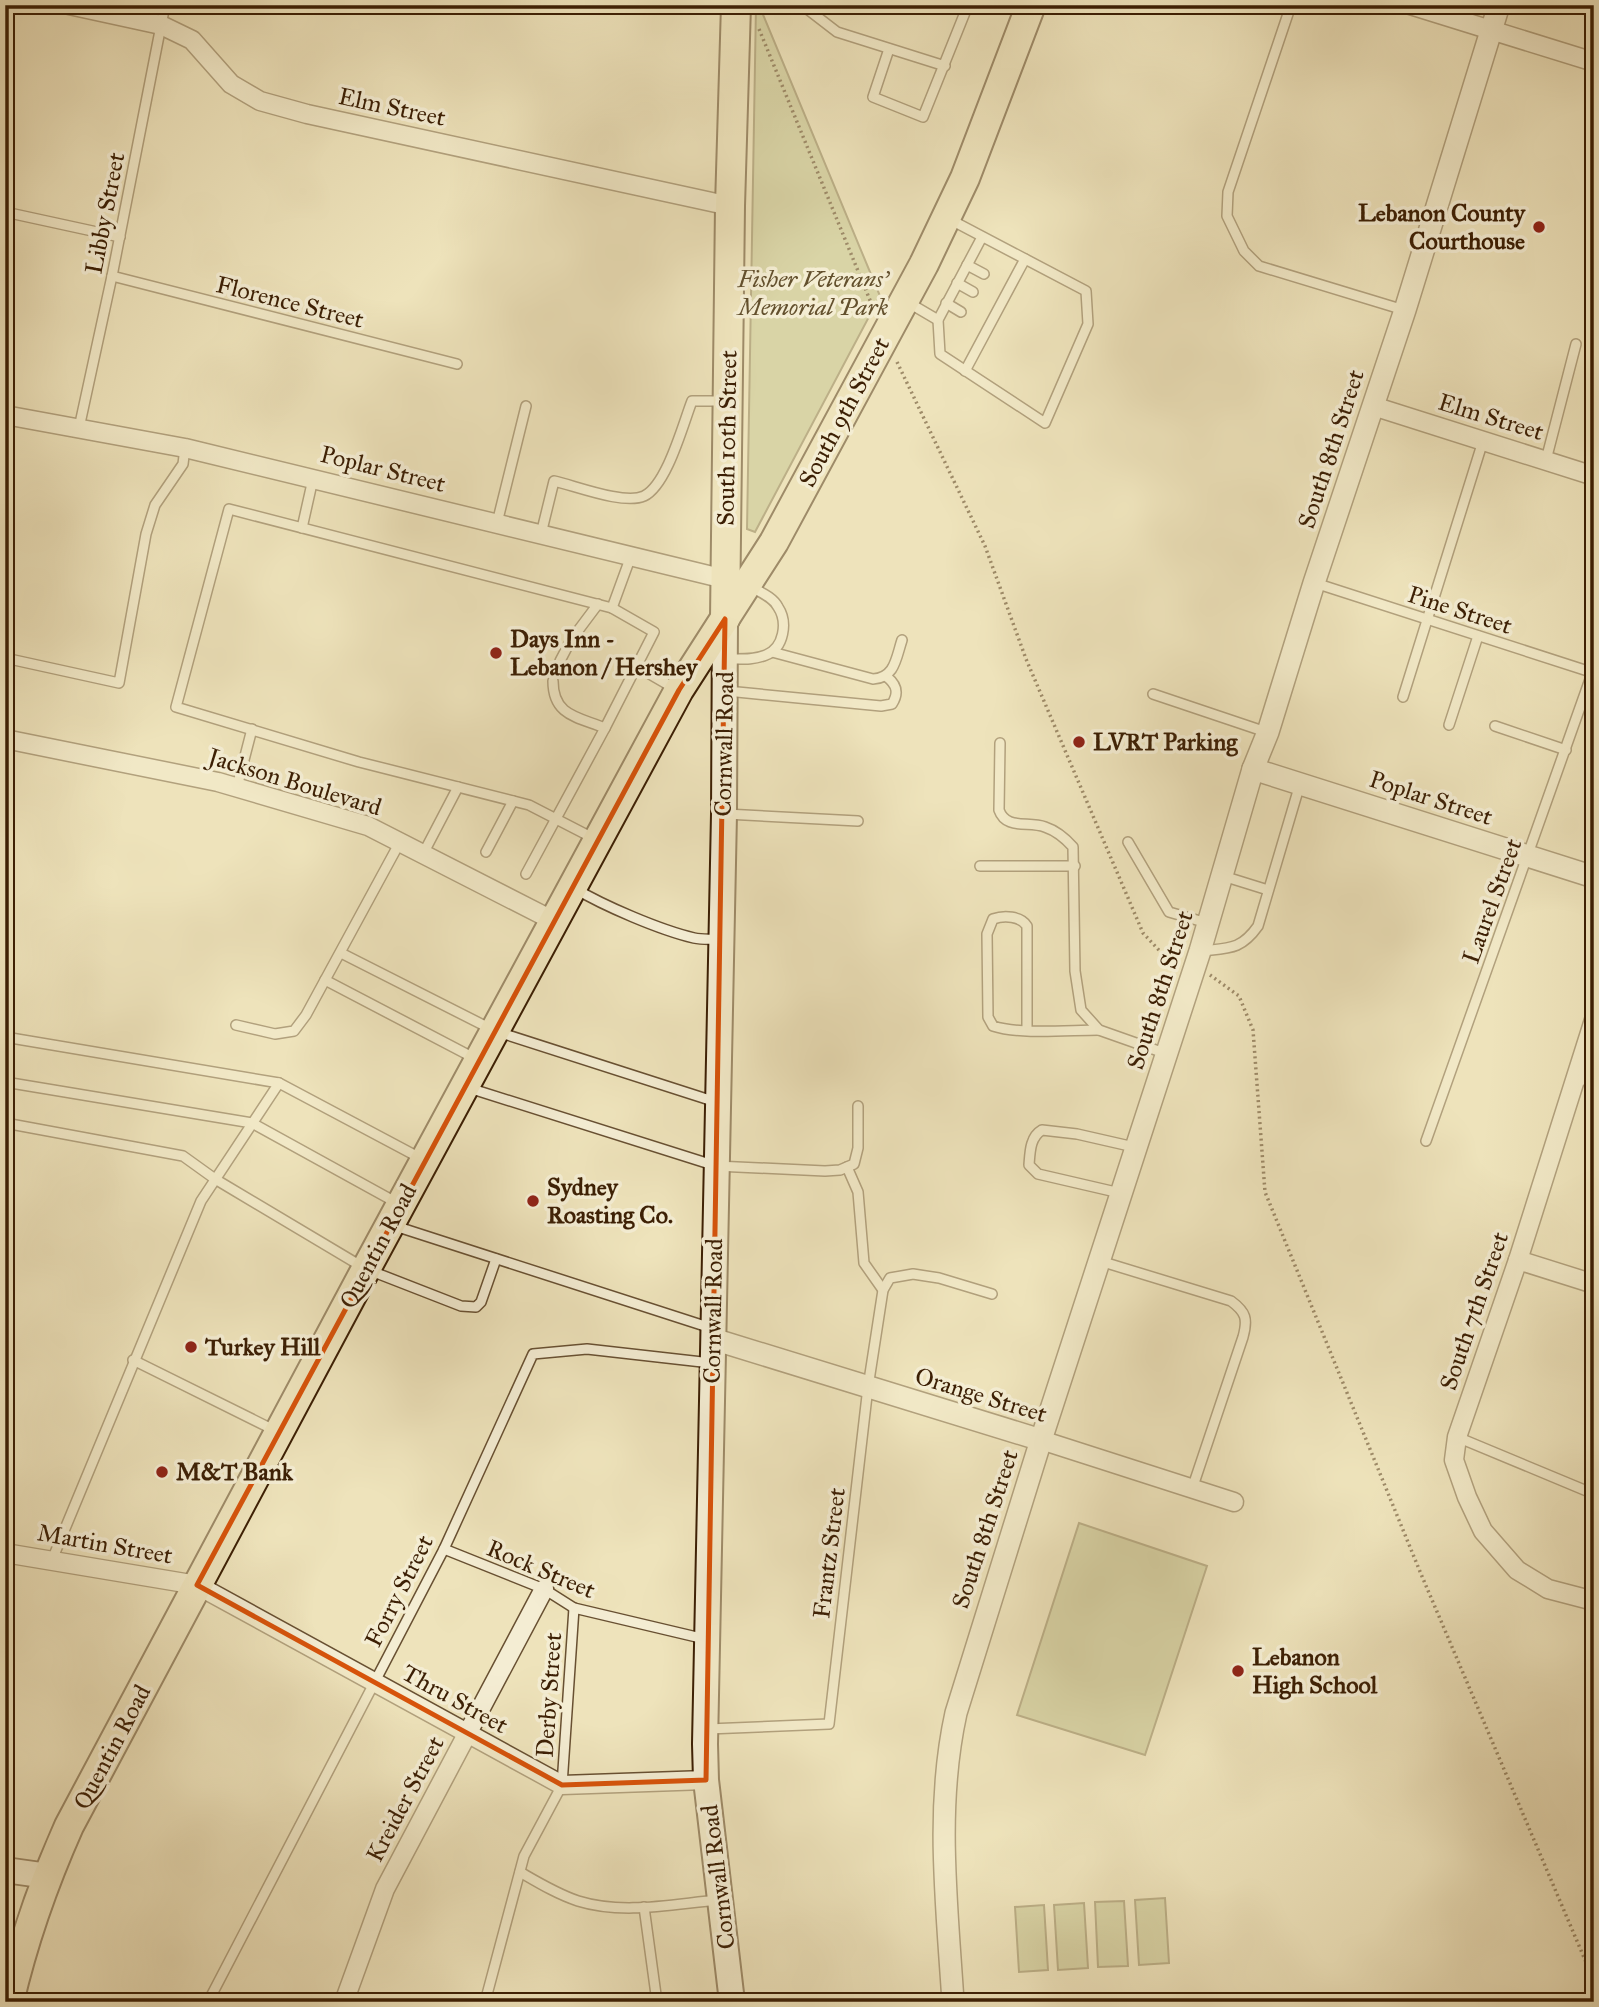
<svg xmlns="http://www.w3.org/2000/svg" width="1599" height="2007" viewBox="0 0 1599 2007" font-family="'IM FELL Great Primer',serif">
<rect width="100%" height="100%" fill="#eee3bb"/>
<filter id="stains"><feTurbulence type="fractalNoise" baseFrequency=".00286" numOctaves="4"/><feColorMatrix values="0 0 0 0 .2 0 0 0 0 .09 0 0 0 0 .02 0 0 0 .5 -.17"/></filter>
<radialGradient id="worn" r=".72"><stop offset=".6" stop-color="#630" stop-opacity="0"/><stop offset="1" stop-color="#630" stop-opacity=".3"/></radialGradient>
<!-- green -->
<g fill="#bfc18c" stroke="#7e7048" stroke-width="2">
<path d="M756,5h3l121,291 -125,236 -8,-3z"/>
<path d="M1079,1523l128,43 -62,189 -128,-40z"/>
<path d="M1165,1898l4,65 -30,2 -4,-65z"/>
<path d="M1124,1901l4,65 -30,1 -3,-65z"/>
<path d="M1084,1903l4,65 -30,2 -4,-65z"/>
<path d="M1044,1905l4,65 -29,2 -4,-65z"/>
</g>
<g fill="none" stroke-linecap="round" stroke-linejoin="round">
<defs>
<g id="service">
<path d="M802,5l35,27 108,34"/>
<path d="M1291,5l-63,187 -1,24 17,35 15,15 145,44"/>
<path d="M889,49l-16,48 50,20 45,-112"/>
<path d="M5,212l115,25"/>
<path d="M951,220l135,71 2,33 -43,99 -105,-69 -2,-34 44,-83"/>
<path d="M967,265l17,9"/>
<path d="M112,276l345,88"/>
<path d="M957,283l16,9"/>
<path d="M909,303l29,17"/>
<path d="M946,303l15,9"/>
<path d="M965,371l60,-112"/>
<path d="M79,428l33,-152 53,-271"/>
<path d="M1546,460l30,-116"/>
<path d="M497,523l29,-117"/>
<path d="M302,528l11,-49"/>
<path d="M541,534l13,-53c22,5 70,24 90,15 23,-11 39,-72 48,-95h31"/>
<path d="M1315,583l279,90"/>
<path d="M772,652l101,27c22,-1 23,-21 29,-39"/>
<path d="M5,658l114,25 27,-149 9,-29 28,-41 2,-16"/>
<path d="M728,659c13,0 26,1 38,-4 18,-7 22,-33 12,-48 -5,-10 -18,-15 -27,-20"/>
<path d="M560,661l11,-21 27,-36"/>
<path d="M636,666l38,22"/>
<path d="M553,681c0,35 25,36 52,47"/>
<path d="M727,691l154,15 11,-2c7,-11 5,-19 -5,-27"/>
<path d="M1153,694l113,38"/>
<path d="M1403,697l80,-256"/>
<path d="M1449,725l29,-89"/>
<path d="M1495,726l71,24"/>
<path d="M1000,743l-1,67c7,20 29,11 46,17 12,4 20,11 28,20l2,124 6,39 18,20 68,24"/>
<path d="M237,787l15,-58"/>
<path d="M726,814l132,7"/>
<path d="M593,838l-64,-33 -170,-43 -183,-55 53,-198 383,99 19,-52"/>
<path d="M1128,842l41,70 38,11"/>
<path d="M486,852l27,-51"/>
<path d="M423,854l35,-67"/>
<path d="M980,866h95"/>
<path d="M526,874l79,-146 49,-96 -42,-24"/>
<path d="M1223,876l45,14"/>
<path d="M574,888c30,18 86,42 120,50 9,2 18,1 27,1"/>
<path d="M1202,951c27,-3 39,-1 56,-25l42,-142"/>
<path d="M341,953l154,78 221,71"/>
<path d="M325,980l151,79"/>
<path d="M236,1025l39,9 19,-3 12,-16 94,-173"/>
<path d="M1027,1030v-104c-6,-10 -23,-11 -34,-7l-6,15 1,83 5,9c27,9 76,4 106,4"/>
<path d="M5,1037l274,46 143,76"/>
<path d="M1575,1076l19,8"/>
<path d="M5,1082l247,41 147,81"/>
<path d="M469,1088l247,78 109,5 15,-1 14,-6 4,-16v-42"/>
<path d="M5,1123l178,33 32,23 151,90 95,37 15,1 5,-5 15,-43"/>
<path d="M1426,1141l168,-473"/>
<path d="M847,1167l11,25 6,71 19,27"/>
<path d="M1120,1193l-82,-19 -9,-9c1,-13 1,-28 13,-35l35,4 57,13"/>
<path d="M395,1226l316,102"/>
<path d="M1100,1261l131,40c15,11 17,18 12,36l-51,152"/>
<path d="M133,1360l143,71"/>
<path d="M1457,1437l137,57"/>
<path d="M444,1549l100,40 30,19 131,31"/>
<path d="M52,1560l149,-359 78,-118"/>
<path d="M708,1729l121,-5 39,-337 15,-97 7,-12 23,-4 26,4 53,16"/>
<path d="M520,1872c19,11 37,22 58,29 45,14 95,3 140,-1"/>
<path d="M644,1907l13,95"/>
<path d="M208,2002l236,-453 89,-195 54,-5 124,14"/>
<path d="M485,2002l39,-146 38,-71 12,-177"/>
</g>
<g id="minor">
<path d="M69,5l92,20 31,15 39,44 29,17 47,13 423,92"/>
<path d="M1410,5l184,57"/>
<path d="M1373,406l221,70"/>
<path d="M5,415l180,33 548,133"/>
<path d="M5,739l213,43 150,44 186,95"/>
<path d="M1594,1020l-76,240 -61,177 -3,23 13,37 16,34 34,39 31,19 46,12"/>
<path d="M1518,1260l76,24"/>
<path d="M1041,1440l193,62"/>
<path d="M5,1553l192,32 365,200 144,-5"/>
<path d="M344,2002l41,-113 159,-300"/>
</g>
<g id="tertiary">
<path d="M1253,769l341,108"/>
<path d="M713,1339l328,101"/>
<path d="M953,2002c-6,-97 -18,-194 3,-289l85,-273 159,-489 53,-182 15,-37 46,-149 91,-273 94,-305"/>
</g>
<g id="secondary">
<path d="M725,619l-1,195 -19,930 1,36 26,222"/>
<path d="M5,1870l43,6"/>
</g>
<g id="trunk">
<path d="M725,619l5,-413 6,-201"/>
<path d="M9,2002c14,-60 35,-120 60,-176l297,-557 313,-579 95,-148 150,-278 41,-86 66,-173"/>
</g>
</defs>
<!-- service casing -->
<use href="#service" stroke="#685032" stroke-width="12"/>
<!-- minor casing -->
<use href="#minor" stroke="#685032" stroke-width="21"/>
<!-- tertiary casing -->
<use href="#tertiary" stroke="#685032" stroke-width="24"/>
<!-- secondary casing -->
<use href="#secondary" stroke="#3c1f04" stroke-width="28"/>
<!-- trunk casing -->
<use href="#trunk" stroke="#3c1f04" stroke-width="32"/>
<!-- path -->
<g stroke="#3c1f04" stroke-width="3.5" stroke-dasharray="2 3.5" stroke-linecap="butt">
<path d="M759,29l115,281"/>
<path d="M897,362l88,184 41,113 117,274 26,28 7,3"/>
<path d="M1210,975l29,21 14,34 12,162 156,382 173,407"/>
</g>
<!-- service -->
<use href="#service" stroke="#f4edd3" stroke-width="9"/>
<!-- minor -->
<use href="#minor" stroke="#f4edd3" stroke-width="18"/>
<!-- tertiary -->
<use href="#tertiary" stroke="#f4edd3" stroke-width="21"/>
<!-- secondary -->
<use href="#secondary" stroke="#f4edd3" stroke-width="24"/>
<!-- trunk -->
<use href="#trunk" stroke="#eee3bb" stroke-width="28"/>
</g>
<!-- marked area -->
<path d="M0 0H1599V2007H0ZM725,619l-19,1161 -144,5 -365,-200 482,-895z" fill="#eee3bb" fill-opacity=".55" fill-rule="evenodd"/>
<path fill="none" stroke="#d7530b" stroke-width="5" stroke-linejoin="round" d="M725,619l-19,1161 -144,5 -365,-200 482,-895z"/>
<!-- markers -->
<g fill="#8f2418" stroke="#f4edd3" stroke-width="2.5">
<circle cx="1539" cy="227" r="7"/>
<circle cx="496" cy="653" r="7"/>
<circle cx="1079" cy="742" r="7"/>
<circle cx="533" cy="1201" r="7"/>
<circle cx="191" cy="1347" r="7"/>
<circle cx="162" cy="1472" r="7"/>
<circle cx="1238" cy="1671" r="7"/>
</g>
<g text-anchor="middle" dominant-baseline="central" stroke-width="7" stroke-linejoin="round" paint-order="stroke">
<!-- street labels -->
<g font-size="24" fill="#3c1f04" stroke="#f4edd3">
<text transform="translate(392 107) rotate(12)">Elm Street</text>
<text transform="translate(105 213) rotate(-79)">Libby Street</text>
<text transform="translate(290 302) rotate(14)">Florence Street</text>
<text transform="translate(844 412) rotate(-62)">South 9th Street</text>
<text transform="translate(1491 417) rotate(17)">Elm Street</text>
<text transform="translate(727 438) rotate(-89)">South 10th Street</text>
<text transform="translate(1331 449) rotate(-72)">South 8th Street</text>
<text transform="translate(383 469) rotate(14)">Poplar Street</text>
<text transform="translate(1460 610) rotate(18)">Pine Street</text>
<text transform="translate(724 744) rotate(-89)">Cornwall Road</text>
<text transform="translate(295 782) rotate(17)">Jackson Boulevard</text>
<text transform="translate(1431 798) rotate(18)">Poplar Street</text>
<text transform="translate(1492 901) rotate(-70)">Laurel Street</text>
<text transform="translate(1160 990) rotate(-72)">South 8th Street</text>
<text transform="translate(378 1246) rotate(-62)">Quentin Road</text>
<text transform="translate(713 1311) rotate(-89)">Cornwall Road</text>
<text transform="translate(1474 1311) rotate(-71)">South 7th Street</text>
<text transform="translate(981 1395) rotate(17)">Orange Street</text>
<text transform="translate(985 1529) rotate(-72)">South 8th Street</text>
<text transform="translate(105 1544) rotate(10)">Martin Street</text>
<text transform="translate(829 1553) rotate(-83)">Frantz Street</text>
<text transform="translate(541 1569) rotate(23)">Rock Street</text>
<text transform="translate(399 1591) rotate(-63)">Forry Street</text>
<text transform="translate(549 1695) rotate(-86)">Derby Street</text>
<text transform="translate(455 1699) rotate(29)">Thru Street</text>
<text transform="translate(112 1747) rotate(-62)">Quentin Road</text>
<text transform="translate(405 1799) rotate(-62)">Kreider Street</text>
<text transform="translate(718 1877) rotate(-97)">Cornwall Road</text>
</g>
<!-- poi labels -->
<g font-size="24" font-weight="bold" fill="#3c1f04" stroke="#f4edd3" text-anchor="start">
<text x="1525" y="213" text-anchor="end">Lebanon County<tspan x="1525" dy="28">Courthouse</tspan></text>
<text x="510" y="639">Days Inn -<tspan x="510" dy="28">Lebanon / Hershey</tspan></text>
<text x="1093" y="742">LVRT Parking</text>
<text x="547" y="1187">Sydney<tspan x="547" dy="28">Roasting Co.</tspan></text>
<text x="205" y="1347">Turkey Hill</text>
<text x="176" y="1472">M&amp;T Bank</text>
<text x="1252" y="1657">Lebanon<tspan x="1252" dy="28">High School</tspan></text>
</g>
<!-- park labels -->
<g font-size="24" font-style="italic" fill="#63502d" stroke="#f4edd3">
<text x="813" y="279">Fisher Veterans'<tspan x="813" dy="28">Memorial Park</tspan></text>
</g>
</g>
<!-- margin -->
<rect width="1599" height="2007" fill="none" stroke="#eee3bb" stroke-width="28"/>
<rect x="7" y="7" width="1585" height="1993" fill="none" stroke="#3c1f04" stroke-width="3.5"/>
<rect x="14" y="14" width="1571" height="1979" fill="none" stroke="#3c1f04" stroke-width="2"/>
<rect width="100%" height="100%" filter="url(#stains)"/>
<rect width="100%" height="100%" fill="url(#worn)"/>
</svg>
